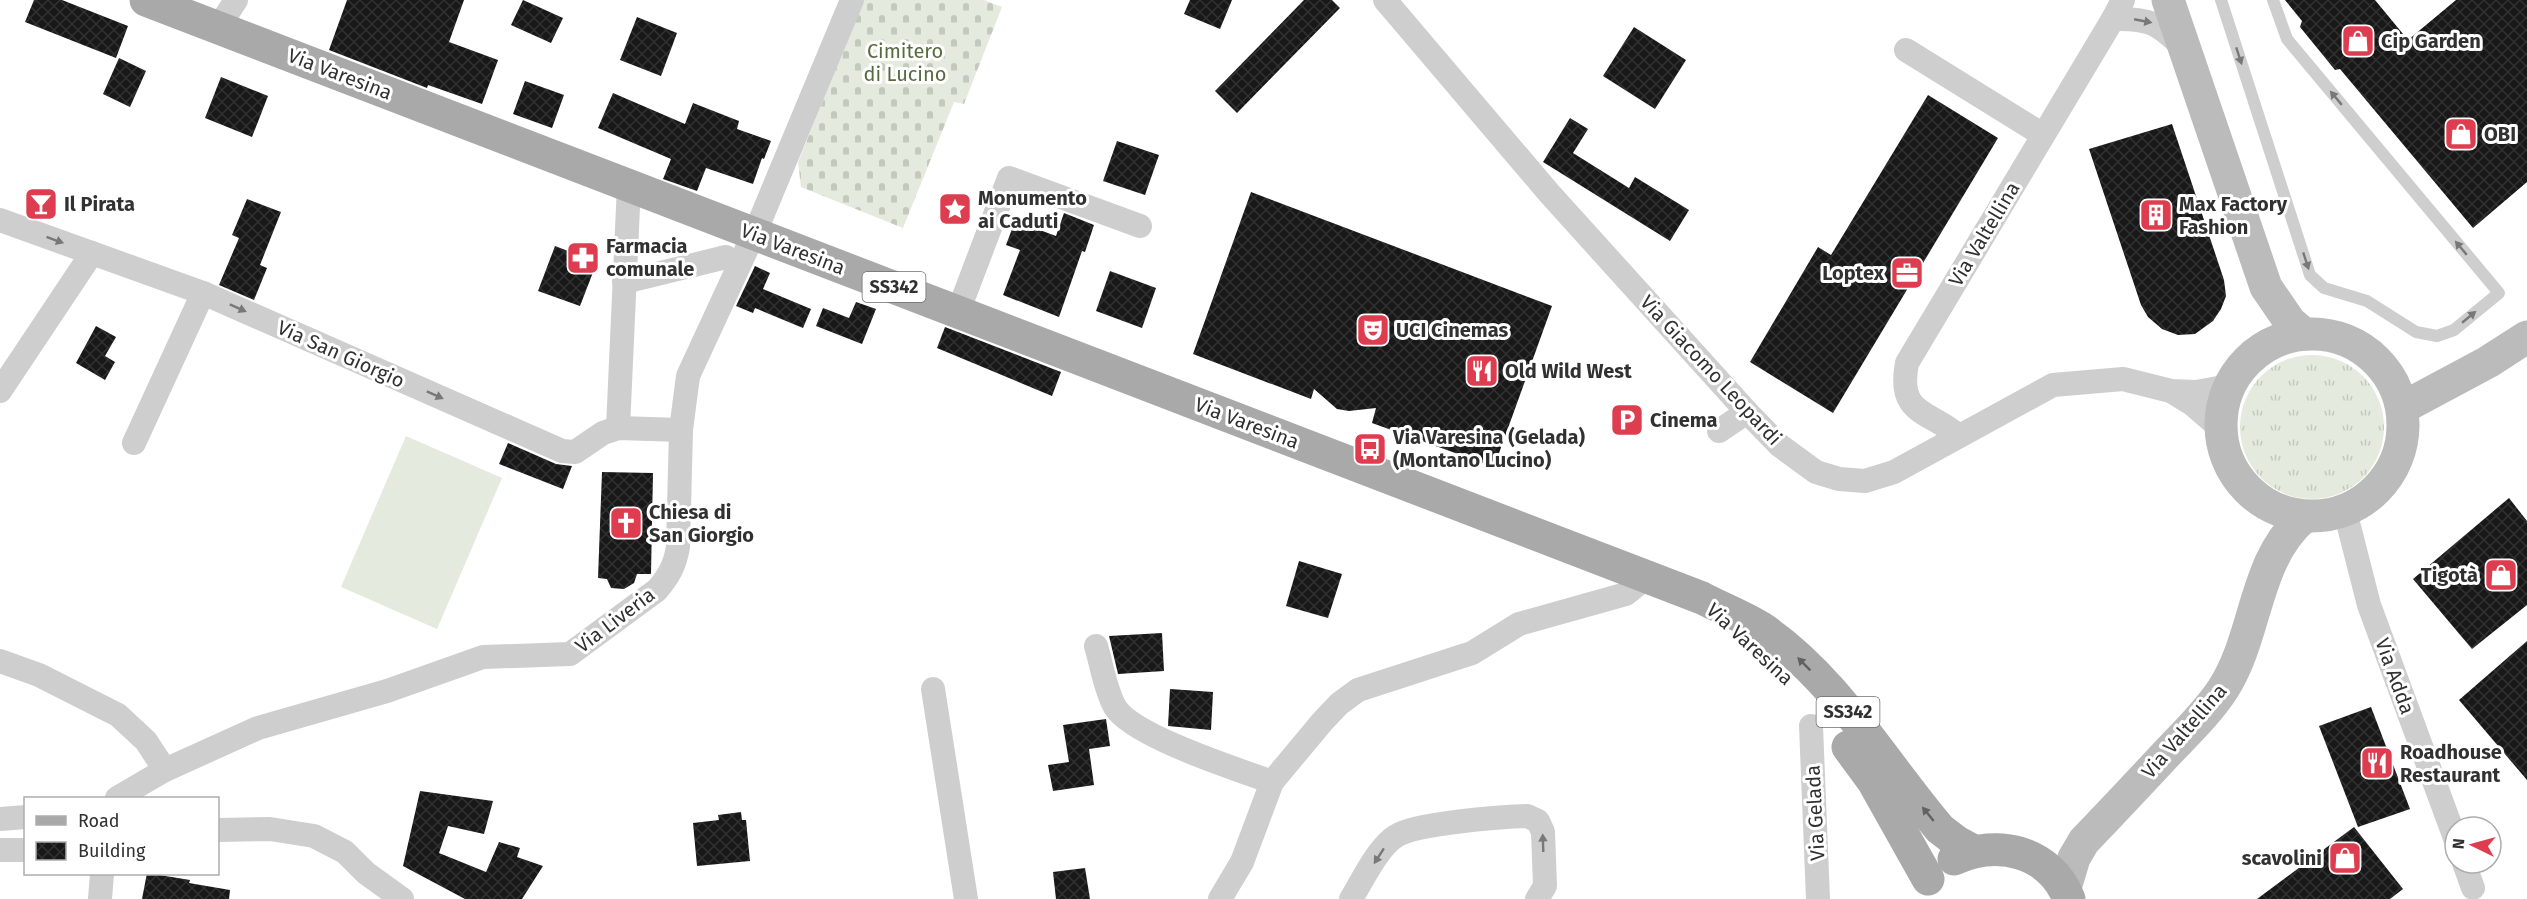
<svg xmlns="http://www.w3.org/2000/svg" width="2527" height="899" viewBox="0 0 2527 899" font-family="'Fira Sans',sans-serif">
<defs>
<pattern id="grass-tufts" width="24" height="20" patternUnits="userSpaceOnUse" patternTransform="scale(1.5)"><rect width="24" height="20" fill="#e4eadd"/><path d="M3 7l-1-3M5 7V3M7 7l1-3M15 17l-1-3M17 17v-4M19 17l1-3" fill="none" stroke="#c4c9be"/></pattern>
<pattern id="cemetery-stones" width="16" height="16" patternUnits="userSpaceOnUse" patternTransform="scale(1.5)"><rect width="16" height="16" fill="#e4eadd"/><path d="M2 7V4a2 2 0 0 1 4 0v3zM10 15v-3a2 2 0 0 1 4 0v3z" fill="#c4c9be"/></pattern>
<pattern id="building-cross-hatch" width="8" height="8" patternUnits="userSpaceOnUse" patternTransform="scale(1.5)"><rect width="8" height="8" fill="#181818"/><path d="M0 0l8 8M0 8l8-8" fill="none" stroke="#313131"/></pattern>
</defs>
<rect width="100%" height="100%" fill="#fff"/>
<!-- grass -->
<circle fill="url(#grass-tufts)" cx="2312" cy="427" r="72"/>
<!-- cemetery -->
<path fill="url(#cemetery-stones)" d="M864,0h120l18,7 -38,97 -10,-2 -51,126 -102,-41 -3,-25z"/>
<!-- pitch -->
<path fill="#e4eadd" d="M406,436l96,42 -65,151 -96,-42z"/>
<!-- building -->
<g fill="url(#building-cross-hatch)">
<path d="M34,0h28l66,26 -12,32 -91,-36z"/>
<path d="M347,0h117l-15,42 49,18 -16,44 -54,-19 -1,3 -98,-38z"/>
<path d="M523,0l40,18 -12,25 -40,-18z"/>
<path d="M1190,0h42l-12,29 -36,-15z"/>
<path d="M1304,0h28l8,8 -103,105 -22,-22z"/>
<path d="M2285,0h90l33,40 48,-40h71v182l-54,46 -133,-159 -5,1 -35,-43 2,-6z"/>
<path d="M637,17l40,16 -16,43 -41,-16z"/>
<path d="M1634,27l52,33 -31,49 -52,-33z"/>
<path d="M119,58l27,13 -16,36 -27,-13z"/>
<path d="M221,77l47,19 -16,41 -47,-19z"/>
<path d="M525,81l39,14 -12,33 -39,-14z"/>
<path d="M613,93l72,31 8,-21 46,18 -2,8 34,12 -7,18 -2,-1 -9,26 -47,-16 -9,23 -34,-12 8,-20 -73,-31z"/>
<path d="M1928,95l70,43 -165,275 -83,-51 68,-115 13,8z"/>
<path d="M1570,118l18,11 -15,24 56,35 6,-11 54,33 -19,31 -127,-79z"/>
<path d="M2172,124l52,156 2,16 -5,13 -8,12 -18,13 -17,1 -16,-6 -14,-12 -7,-12 -52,-156z"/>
<path d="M1117,141l42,14 -14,40 -42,-14z"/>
<path d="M1251,192l301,114 -58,161 -122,-44 4,-15 -27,3 -12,-2 -23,-20 -3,10 -118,-45z"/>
<path d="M247,199l34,13 -21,53 7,3 -13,32 -35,-15 20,-47 -7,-3z"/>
<path d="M1064,213l30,12 -9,27 -3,-1 -23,66 -56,-22 17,-45 -14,-5 9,-24 41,15z"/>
<path d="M555,246l42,16 -17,44 -42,-15z"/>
<path d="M755,266l15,7 -7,16 48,20 -8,19 -48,-20 -2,5 -17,-7z"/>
<path d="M1110,271l46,17 -14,40 -46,-17z"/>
<path d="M856,302l20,7 -14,35 -46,-18 7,-18 26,10z"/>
<path d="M96,326l20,11 -11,19 10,6 -10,18 -29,-17z"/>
<path d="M945,327l116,45 -9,24 -115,-48z"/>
<path d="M508,443l48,21 16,2 -9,23 -64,-25z"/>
<path d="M602,472l51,1 -2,101h-14l-3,9 -10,6 -13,-1 -4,-9 -9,-1z"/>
<path d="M2509,498l18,23v84l-55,44 -59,-70z"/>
<path d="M1299,561l43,13 -14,44 -42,-12z"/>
<path d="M1162,633l2,38 -46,3 -9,-38z"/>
<path d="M2527,641v139l-68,-80z"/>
<path d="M1170,689l43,3 -2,38 -43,-4z"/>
<path d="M2371,707l39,102 -52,18 -39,-101z"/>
<path d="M1106,719l4,27 -21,3 5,36 -41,6 -5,-26 21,-3 -6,-37z"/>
<path d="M420,791l73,10 -9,33 -36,-8 -9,27 47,19 13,-30 21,6 -3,9 26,9 -21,33h-57l-62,-33z"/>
<path d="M741,812l1,8h4l4,41 -53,5 -4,-43 26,-3 -1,-5z"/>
<path d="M2354,827l49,62 -13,10h-133z"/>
<path d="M1085,868l5,31h-34l-3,-27z"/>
<path d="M147,873l43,7 -1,3 41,7 -1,9h-87z"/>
</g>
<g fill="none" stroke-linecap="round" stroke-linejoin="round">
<!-- lane -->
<path stroke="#cecece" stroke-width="12" d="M2221,0l89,275 14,13 43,13 49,31 21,4 17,-6 45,-37 -212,-254 -14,-39"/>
<!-- street -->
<g stroke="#cecece" stroke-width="24">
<path d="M1385,0l164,193 198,219 32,33 37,27 23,7 26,2 29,-9 159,-87 70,-6 48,12 25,1 33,-6"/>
<path d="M2123,0l-10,19c38,-1 44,4 71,29"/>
<path d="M218,28l18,-28"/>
<path d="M1906,50l137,85"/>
<path d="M0,220l203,73 359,158 13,1 28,-19 15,-5 63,2"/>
<path d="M624,282l102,-25"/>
<path d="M958,312l51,-134 131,48"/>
<path d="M0,391l92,-138"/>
<path d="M2171,391l21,13 29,25"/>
<path d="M618,428l11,-243"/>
<path d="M1719,431l28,-19"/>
<path d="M1959,436c-31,-26 -62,-21 -52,-73l206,-344"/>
<path d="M134,443l69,-150"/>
<path d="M2345,511l24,94 86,233"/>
<path d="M1096,646c6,20 9,43 19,61 17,29 124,63 157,75"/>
<path d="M0,661l39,14 79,40 28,26 19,29"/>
<path d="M933,689l33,210"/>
<path d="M1811,726l7,173"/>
<path d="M117,798l48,-28 93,-42 129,-37 96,-34 87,-3 87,-64c12,-14 18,-25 21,-43l3,-117 7,-54 74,-160 90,-216"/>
<path d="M0,819l26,-2"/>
<path d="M218,830l52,-1 44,7 31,16 21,21 36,26"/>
<path d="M0,850h26"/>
<path d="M2464,863l9,25"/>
<path d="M100,899l2,-25"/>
<path d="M1220,899l22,-37 30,-80 50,-60 17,-18 19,-14 114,-37 47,-29 107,-30 10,-8 6,-11"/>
<path d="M1351,899c11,-18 27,-52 45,-63 20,-13 105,-19 131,-20l11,5 5,11 2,54 -8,13"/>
</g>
<!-- secondary -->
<g stroke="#bbb" stroke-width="33">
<path d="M2168,0l98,287 24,35 14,12"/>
<circle cx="2312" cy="425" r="91"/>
<path d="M2402,408l86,-46 39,-25"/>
<path d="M2065,888l9,-30 10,-17c29,-30 57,-60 85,-90 19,-20 39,-39 54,-62 35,-54 30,-129 81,-172"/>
</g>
<!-- primary -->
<g stroke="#a9a9a9" stroke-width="33">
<path d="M146,0l1556,598c19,10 40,18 58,29 75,50 122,134 180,202l17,13 15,8"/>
<path d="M1848,747l25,34 55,98"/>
<path d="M1954,859c44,-20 96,-8 115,40"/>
</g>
</g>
<!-- one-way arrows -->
<defs><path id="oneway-solid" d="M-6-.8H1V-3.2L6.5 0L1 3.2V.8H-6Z" transform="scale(1.5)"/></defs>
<g fill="#787878">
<use href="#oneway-solid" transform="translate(2143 21) rotate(11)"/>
<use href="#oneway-solid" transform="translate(2239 56) rotate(72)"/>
<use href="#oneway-solid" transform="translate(2336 98) rotate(-130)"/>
<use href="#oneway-solid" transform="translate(55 240) rotate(20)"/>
<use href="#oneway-solid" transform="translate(2461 248) rotate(-130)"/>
<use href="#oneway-solid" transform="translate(2306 261) rotate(72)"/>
<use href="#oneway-solid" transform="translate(238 308) rotate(24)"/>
<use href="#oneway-solid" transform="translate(2469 317) rotate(-40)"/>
<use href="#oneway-solid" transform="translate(435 395) rotate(24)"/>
<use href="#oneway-solid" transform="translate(1543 843) rotate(-92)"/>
<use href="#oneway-solid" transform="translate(1379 856) rotate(123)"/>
</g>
<g fill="#616161">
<use href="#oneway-solid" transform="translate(1804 664) rotate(-135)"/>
<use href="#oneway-solid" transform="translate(1928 814) rotate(-129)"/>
</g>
<!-- icons -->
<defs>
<symbol id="shop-square" viewBox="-11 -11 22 22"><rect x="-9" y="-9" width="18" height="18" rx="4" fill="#de3d4f" stroke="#fff"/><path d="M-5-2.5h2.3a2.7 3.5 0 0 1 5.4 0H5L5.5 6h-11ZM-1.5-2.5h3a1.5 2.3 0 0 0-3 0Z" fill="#fff"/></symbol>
<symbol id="bar-square" viewBox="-11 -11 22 22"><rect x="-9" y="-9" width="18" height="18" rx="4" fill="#de3d4f" stroke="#fff"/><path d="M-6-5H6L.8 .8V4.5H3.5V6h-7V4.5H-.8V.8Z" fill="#fff"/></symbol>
<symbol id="sight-square" viewBox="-11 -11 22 22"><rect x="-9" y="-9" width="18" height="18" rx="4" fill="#de3d4f" stroke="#fff"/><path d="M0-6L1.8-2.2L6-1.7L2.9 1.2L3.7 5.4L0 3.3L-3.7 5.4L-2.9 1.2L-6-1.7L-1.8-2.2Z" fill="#fff"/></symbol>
<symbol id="building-square" viewBox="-11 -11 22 22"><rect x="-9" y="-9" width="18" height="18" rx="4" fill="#de3d4f" stroke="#fff"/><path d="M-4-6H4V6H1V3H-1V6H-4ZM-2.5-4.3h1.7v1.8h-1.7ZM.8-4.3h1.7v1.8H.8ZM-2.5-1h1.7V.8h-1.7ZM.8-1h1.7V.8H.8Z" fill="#fff"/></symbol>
<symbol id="pharmacy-square" viewBox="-11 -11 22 22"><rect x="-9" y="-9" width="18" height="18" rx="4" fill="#de3d4f" stroke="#fff"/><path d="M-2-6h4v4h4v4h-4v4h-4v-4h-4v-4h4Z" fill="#fff"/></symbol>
<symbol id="office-square" viewBox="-11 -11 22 22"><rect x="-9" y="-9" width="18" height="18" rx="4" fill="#de3d4f" stroke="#fff"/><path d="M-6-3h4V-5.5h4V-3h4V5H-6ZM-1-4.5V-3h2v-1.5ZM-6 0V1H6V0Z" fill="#fff"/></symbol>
<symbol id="theatre-square" viewBox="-11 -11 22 22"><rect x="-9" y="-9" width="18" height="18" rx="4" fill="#de3d4f" stroke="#fff"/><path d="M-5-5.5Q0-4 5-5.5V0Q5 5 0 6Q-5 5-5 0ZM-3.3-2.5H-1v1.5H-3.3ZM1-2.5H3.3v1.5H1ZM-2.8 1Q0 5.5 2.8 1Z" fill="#fff"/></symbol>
<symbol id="restaurant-square" viewBox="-11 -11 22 22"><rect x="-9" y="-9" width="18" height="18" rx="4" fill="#de3d4f" stroke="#fff"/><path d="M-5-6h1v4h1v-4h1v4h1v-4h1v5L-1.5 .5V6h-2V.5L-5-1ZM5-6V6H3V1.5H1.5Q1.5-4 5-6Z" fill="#fff"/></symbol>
<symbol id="parking-square" viewBox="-11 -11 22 22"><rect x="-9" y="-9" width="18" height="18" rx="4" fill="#de3d4f" stroke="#fff"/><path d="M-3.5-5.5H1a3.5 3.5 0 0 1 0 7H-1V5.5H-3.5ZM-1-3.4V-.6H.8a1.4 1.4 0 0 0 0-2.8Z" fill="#fff"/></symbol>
<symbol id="bus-square" viewBox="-11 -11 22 22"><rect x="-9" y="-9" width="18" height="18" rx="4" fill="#de3d4f" stroke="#fff"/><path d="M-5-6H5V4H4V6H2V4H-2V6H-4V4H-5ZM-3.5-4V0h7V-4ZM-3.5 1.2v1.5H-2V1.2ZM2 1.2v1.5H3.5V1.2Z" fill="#fff"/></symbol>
<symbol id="church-square" viewBox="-11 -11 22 22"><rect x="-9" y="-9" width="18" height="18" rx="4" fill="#de3d4f" stroke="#fff"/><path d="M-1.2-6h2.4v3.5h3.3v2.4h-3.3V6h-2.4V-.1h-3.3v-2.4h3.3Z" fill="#fff"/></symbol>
</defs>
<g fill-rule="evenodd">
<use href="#shop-square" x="2339" y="22" width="38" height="38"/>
<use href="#shop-square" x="2442" y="115" width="38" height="38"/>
<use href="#bar-square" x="22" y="185" width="38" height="38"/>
<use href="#sight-square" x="936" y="190" width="38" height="38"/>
<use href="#building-square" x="2137" y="196" width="38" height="38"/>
<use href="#pharmacy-square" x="564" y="239" width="38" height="38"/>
<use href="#office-square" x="1888" y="254" width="38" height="38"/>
<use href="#theatre-square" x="1354" y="311" width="38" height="38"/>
<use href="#restaurant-square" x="1463" y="352" width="38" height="38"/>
<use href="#parking-square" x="1608" y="401" width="38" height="38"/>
<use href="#bus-square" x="1351" y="430" width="38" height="38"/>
<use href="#church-square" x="607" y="504" width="38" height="38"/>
<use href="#shop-square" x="2482" y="556" width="38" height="38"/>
<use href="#restaurant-square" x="2358" y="744" width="38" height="38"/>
<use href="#shop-square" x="2326" y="839" width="38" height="38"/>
</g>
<g text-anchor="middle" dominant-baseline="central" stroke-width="6" stroke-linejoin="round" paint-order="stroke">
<!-- shield labels -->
<g fill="#fff" stroke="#6f6f6f" stroke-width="1.5">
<rect x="862.5" y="272" width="63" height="30" rx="4.5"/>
<rect x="1816.5" y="697" width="63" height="30" rx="4.5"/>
</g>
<g font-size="18" font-weight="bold" fill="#313131">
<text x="894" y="287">SS342</text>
<text x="1848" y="712">SS342</text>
</g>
<!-- poi labels -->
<g font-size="20" font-weight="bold" fill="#313131" stroke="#fff" text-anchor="start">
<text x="2381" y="41">Cip Garden</text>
<text x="2484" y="134">OBI</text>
<text x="978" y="198">Monumento<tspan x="978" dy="23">ai Caduti</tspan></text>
<text x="64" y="204">Il Pirata</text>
<text x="2179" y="204">Max Factory<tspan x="2179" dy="23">Fashion</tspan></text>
<text x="606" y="246">Farmacia<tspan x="606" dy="23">comunale</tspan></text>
<text x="1884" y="273" text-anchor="end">Loptex</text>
<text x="1396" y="330">UCI Cinemas</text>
<text x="1505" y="371">Old Wild West</text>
<text x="1650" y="420">Cinema</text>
<text x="1393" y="437">Via Varesina (Gelada)<tspan x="1393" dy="23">(Montano Lucino)</tspan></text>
<text x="649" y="512">Chiesa di<tspan x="649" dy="23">San Giorgio</tspan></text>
<text x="2478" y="575" text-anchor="end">Tigotà</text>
<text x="2400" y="752">Roadhouse<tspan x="2400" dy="23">Restaurant</tspan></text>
<text x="2322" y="858" text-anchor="end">scavolini</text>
</g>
<!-- park labels -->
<g font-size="20" fill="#556b3f" stroke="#fff">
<text x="905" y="51">Cimitero<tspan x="905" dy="23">di Lucino</tspan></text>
</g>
<!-- street labels -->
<g font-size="20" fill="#313131" stroke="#fff">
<text transform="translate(340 74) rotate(21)">Via Varesina</text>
<text transform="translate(1984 234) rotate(-59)">Via Valtellina</text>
<text transform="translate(793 249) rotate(21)">Via Varesina</text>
<text transform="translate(341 354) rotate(24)">Via San Giorgio</text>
<text transform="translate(1711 370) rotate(47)">Via Giacomo Leopardi</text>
<text transform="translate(1247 423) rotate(21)">Via Varesina</text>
<text transform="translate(615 620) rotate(-37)">Via Liveria</text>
<text transform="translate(1750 644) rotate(43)">Via Varesina</text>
<text transform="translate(2395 676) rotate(70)">Via Adda</text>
<text transform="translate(2184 731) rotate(-49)">Via Valtellina</text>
<text transform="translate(1815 813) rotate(-93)">Via Gelada</text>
</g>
</g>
<!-- legend -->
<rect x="24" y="797" width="195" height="78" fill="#ffffff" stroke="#adadad" stroke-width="1.5"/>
<rect x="36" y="816" width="30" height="9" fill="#a9a9a9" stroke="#adadad" stroke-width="1.5"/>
<text x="78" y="827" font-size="18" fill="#313131">Road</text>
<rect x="36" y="842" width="30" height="18" fill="url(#building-cross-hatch)" stroke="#adadad" stroke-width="1.5"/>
<text x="78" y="857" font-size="18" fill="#313131">Building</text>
<!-- north arrow -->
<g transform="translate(2473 845) rotate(275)"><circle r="28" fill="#ffffff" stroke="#adadad" stroke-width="1.5"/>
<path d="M0-4.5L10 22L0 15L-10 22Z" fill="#de3d4f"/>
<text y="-9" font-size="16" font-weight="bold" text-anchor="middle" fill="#313131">N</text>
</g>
</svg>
